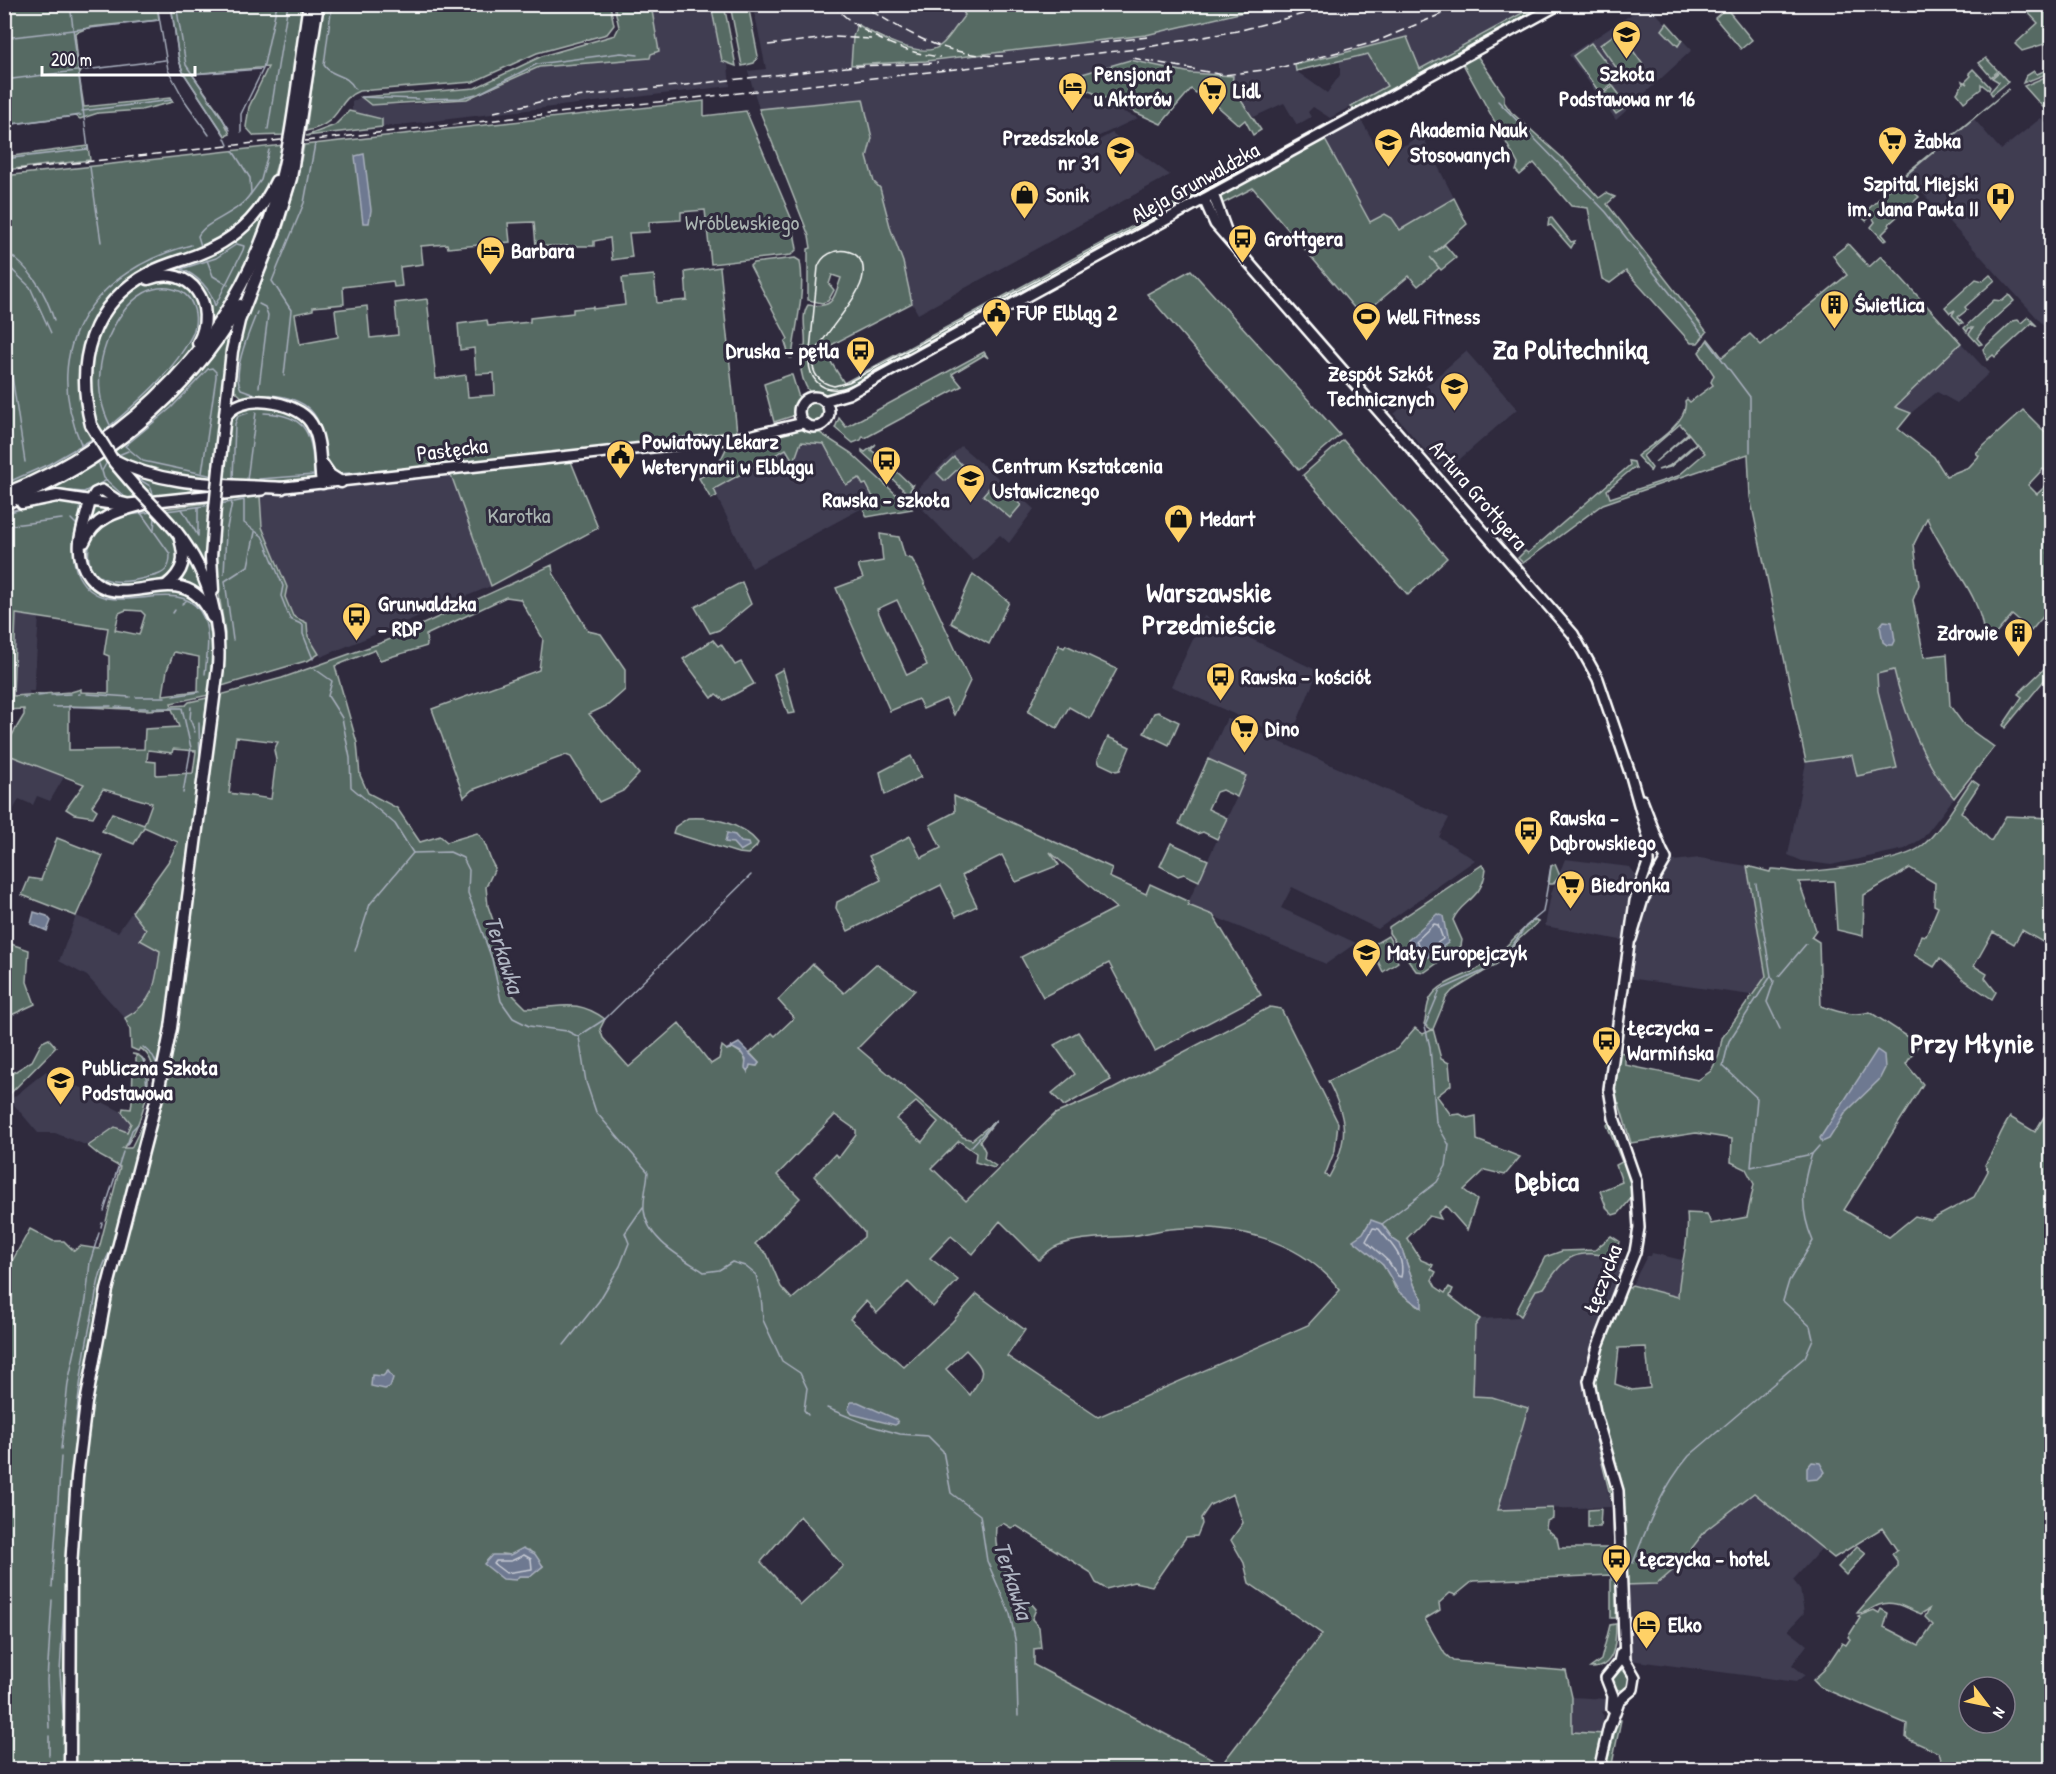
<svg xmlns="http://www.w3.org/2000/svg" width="2056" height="1774" viewBox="0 0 2056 1774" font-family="'Patrick Hand',sans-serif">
<rect width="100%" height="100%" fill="#2f2a3d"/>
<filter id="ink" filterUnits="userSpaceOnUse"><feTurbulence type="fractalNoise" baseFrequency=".0167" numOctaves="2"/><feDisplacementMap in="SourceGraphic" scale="12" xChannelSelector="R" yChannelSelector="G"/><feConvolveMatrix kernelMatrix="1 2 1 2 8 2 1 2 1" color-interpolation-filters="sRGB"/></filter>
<g filter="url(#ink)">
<!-- built -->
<g fill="#3f3c51" fill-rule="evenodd">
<path d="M651,4l60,1 11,56 6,4 2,21 -348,41v-8l-30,-7v-10l9,-5 4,5 34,3 59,-4 17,-4 64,-30 111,-9 1,-4 8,-3z"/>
<path d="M1647,4l45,46 -76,70 -47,-65z"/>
<path d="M753,5h206l6,10 -24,30 -16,6 -18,-3 -50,-24 -4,13 -1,24 402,-56h283l-117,64 -52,-16 19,33 -57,32 -17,-11 -5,5 3,5 -14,8 -13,-22 -30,14 -22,-30 -167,-8 6,11 67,28 -56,26 2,4 28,-15 58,42 -252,139 -6,-11 -9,-41 -12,-32 -11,-42 -6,-6 -7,-25 5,-19 -9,-38 -104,9 -11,-38 18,-2zM1340,62v13l-13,18 -31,-22 -1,-4z"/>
<path d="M1360,118l21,37 26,-11 14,-11 33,65 -54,32 -30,-7 -46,-85z"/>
<path d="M2041,118l11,11 -1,204 -145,-158 68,-56 27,31z"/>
<path d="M1961,343l28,30 -32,30 -20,-11 -26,21 -17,-6z"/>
<path d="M1466,351l51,58 -73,64 -50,-59z"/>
<path d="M801,442l23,2 22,41 14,-7 15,23 -123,67 -39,-79 73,-40 6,10h3z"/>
<path d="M961,446l73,63 -25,34 -9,-8 -27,26 -63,-65z"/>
<path d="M450,472l41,114 -170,71 -13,-21 -6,-18 -9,-2 -8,-19 2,-10 -25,-60 -2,-31z"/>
<path d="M16,613l23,4 -5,74h-5l1,4 -17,1z"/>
<path d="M1204,616l114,55 -28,68 -119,-53z"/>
<path d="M1894,670l37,96 23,32 -31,40 -18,11 -74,16 -29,-4 -14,-6 18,-93 46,-7 5,21 21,-85 -2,-17z"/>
<path d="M1227,718l222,100 -10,19 36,23 -97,69 -86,-42 -11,21 75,35 -30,21 -139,-59 59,-128 -38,-18z"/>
<path d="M6,754l58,23 -14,24 -13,-5 -4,9 -14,-6 -13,25z"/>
<path d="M1700,858l47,8 19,110 -15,19 -123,-17 13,-70 25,-43 7,-4z"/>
<path d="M1565,859l65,8 5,7 -9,67 -81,-15 6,-32z"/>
<path d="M132,912l29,39 -8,40 -10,16 -18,11 -38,-42 -28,-15 17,-45 42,16z"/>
<path d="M46,1071l10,13 6,2 5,-3 15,5 14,11 26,13 9,11 -4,9 -33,7 -6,7 -33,-13h-17l-28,-33z"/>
<path d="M1586,1252h8l36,10 -30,172 -4,5 15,68 -114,3 31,-101 -36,-12 -19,-1 2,-70 5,-7 39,-2 17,-27 8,-2 16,-24z"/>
<path d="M1652,1253l30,7 -4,37 -46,-12 15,-29h4z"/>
<path d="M1754,1493l68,55 -29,32 7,9 4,24 -16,17 19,15 -15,20 13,10 -9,7 -167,-22 -5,-75 54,-19 28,-36z"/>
<path d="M1572,1697l35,2 -2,12 -4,1 3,4 -4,17 -28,-1z"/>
</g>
<!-- green -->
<g fill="#576b64" stroke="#abb5b2" stroke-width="1.5" fill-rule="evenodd">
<path d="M5,4l152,1 2,15 -69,7 -15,6 3,30 4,7 -3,5 5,32 86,-9 3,4 -32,8 -43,3 -18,6 -4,-3 -71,9z"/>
<path d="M171,5h132l-19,130 -30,1 -8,-9 3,-20 19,-40 -76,7 29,41 9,19 -5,2 -42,-64 -4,-12z"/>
<path d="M323,5h287l4,20 -7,9 -70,19 -64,29 -114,9c-24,9 -15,32 -53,40z"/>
<path d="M614,5h37l8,46 -8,3 -1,4 -111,9 -72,32 -96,6 -10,-8 114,-9 67,-32 73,-21 4,-8z"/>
<path d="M711,5h13l12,61 -14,-5z"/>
<path d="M730,5h18l10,51 -4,7 -12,3z"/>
<path d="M959,5h314l-127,30 -220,26 -75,4 2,-28 4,-13c17,11 66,37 84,21 9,-7 16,-21 24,-30z"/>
<path d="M1537,5h13l-195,107 -4,-6 36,-20 -19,-32 -72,17 -1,-6 112,-28 13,32z"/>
<path d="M2021,5h30v37l-29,9 -7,-7 23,-21z"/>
<path d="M1726,8l26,32 -11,9 -26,-31z"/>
<path d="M1667,23l15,17 -4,6 -16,-16z"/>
<path d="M1619,31l25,35 -19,14 -25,-35z"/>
<path d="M1591,43l28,36 -19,14 -27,-37z"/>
<path d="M1476,54l28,41v7l7,10 55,49 33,37 7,-5 9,4 -8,7 100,128 -9,11h-7l-65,-72 -16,12 -8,-4 -14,-71 -17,-2 -37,-43 -14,12 -4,-4 2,-7 -56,-102z"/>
<path d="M1986,58l12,13 -7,6 -12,-14z"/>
<path d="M1130,60l61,13 42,3 -1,11 29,43 -8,5 -8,-15 -6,5 -40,-35 -3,3 -5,-4 -30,35 -87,-40h-7l-2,-5z"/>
<path d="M2051,68v4l-28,11 3,-7 8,-5 3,3z"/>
<path d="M1973,69l17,18 -1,3 -8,-6v5l-17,13 -7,-9 6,-9 -1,-3 5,3 -2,-2 6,-6 -2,-3z"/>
<path d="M1999,72l9,10 -16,13 -2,-3 9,-10 -7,-4z"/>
<path d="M2045,77l6,5v34l-27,-30z"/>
<path d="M1613,86l15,20 -12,8 -14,-19z"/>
<path d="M2009,89l-103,86 -1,-1z"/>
<path d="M863,99l9,39 -5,19 7,25 6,6 11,42 12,32 9,41 -79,41 -7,10 18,29 355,-193v4l-11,10 -1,-2 -24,13 1,2 -171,91 -117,67 -2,-2 -24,13 1,3 -25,10 -16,-6c-10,-14 -11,-30 -8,-46h3c2,-14 -5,-30 3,-42 26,3 25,-5 33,-27l-9,-3 -3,9 5,6 -6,11 -6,2 -14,-3v-51l3,-1 -2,-12 -50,-127z"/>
<path d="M704,101v15l42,-5 46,109 5,29 -6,6 -80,9 -6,-54 -24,2v8l-32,2v10l-20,1 3,24 -20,3 -2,-22 -16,3v5h-58l-2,-24 -26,1 2,19 -62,6 -1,-4 -26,2 2,18 -23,3 2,19 -8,1 -1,-6 -50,6 1,17 -31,3v3l-18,4 5,30 38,-7 -3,-27 32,-4 3,32 28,-3 -3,-32 32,-4 9,80 30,-4 2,22 27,-2 -1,-22 -18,1 -2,-26 -14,2 -2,-26 29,-4 1,6 42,-4v-4l43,-5v-4l20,-2v2l32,-4 -3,-27 32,-3 3,28 30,-3 -2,-28 35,-5 17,166 -393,45 -19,-12 -13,-48 -68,-19 -12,-11c-6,-44 33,-112 49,-154 10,-29 17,-59 23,-89z"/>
<path d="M349,111l33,8v8l-76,9 29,-11z"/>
<path d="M1324,138l46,84 15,-8 7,4 8,12 54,-32 13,26 -33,29 11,-8 11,13 -15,12 -11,-13 9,11 -21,18 -9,-10 -48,40 -108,-128 -33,17 1,-11z"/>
<path d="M283,145l-14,45 -30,39 -116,58 -41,68 -2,43 5,24 10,22 -43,24 -47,20 -1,-312z"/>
<path d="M88,146l2,14 -85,10v-13z"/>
<path d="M1901,178l18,19 -30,27 1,2 -8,8 5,6 -3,1 -13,-14 4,-5 -4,-7 -5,6 -5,-5z"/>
<path d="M268,206l-20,55 -41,71 -3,-35 -43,-26 27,-10z"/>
<path d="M1551,217l20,25 4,-1 -4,7 -20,-23 -3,1 1,-8z"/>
<path d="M1848,244l21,23 12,-11 80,87 -66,64 16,6 -13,16 36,28 12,19 23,-9 10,-11 -3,-3 47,-43 28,28v32l-3,3 -5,-4 -15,16 9,9 14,-13v67l-3,5 3,3v51l-20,24 -19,-16 -23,27 -5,-4c-2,-46 -40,-78 -57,-120l-13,26 5,41 -6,15 11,57 23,-3 3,52 14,19 30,22 -40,51c-30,-35 -49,-82 -60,-128l-17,4 1,17 19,77 -40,8 -5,-21 -46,7 -56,-265 -2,-43 -145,50 -80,59 -5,-5 7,-7 3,2 102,-88 -1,-4 5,1 2,7 -3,-1 -26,22 3,8 68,-22 27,-23 -8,-9 -27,23 -12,3 11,-4 27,-23 -7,-9 -34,28 33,-29 -8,-9 -37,32 9,12 -2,4v-2l-13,-14c10,-8 53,-33 48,-55l2,-2 3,3 23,-17 -2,-3 3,-7 -15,-23 9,-13 14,18 28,-23 11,11 86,-70 -14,-19z"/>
<path d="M795,258l5,3c6,31 -5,66 -8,97h-2l-5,-16 3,-3 -38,-73 3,-3z"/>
<path d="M1191,270l149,165 -41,35 -152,-176z"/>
<path d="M1990,275l5,5 -30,27 2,3 -9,7 5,6 -3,1 -8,-9 3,-5 -5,3 -5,-6 31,-28 7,2z"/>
<path d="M150,281c20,0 39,-1 48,19 21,47 -64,110 -95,138 -25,-51 -15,-136 47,-157z"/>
<path d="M2009,295l5,6 -27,24 -10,13 5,6 -3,1 -10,-11 4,-6h-4l-2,4 -3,-4 30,-28 8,1z"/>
<path d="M2028,317l9,9 -5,-3 -37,34 -2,-2 -6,5 -4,-11 30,-28 5,-1 3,3z"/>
<path d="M231,330l2,2 -10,50 -8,87 14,-53 18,-10h30l24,11 12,17 5,47c-64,2 -133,5 -194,-19l-10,9 18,18 -4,-17 20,8 83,10 -103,10 -7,-1 -10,-8 -23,6 -43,-4c79,-43 134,-90 186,-163z"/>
<path d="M984,352l4,6 -4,-3 -32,19 10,12 -97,52 -2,-2 -2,4 -8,3 -18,-15 4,-10 7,9z"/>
<path d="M789,375h3l8,26 -7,15 -19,6 -10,-38z"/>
<circle cx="814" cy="412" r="12"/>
<path d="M803,426l14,5 34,22 61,56 -45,8 -4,-9 12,-7 -9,-17 -3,1 -4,-7 -13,7 -22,-41 -23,-2 -6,17h-3l-6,-10 -72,40 3,7 -6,3 -12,-21 17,-9 11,-22z"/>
<path d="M1343,440l104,118 -39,37 -105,-120z"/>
<path d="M876,444l-5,6 22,16 -8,7 -23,-21v-2l3,2z"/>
<path d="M954,457l8,8 -17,16 -8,-8z"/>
<path d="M570,459l28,69 -107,58 -41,-114z"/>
<path d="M895,466v4l17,16 2,-2 -5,8h-3l-19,-18z"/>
<path d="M994,482l27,23 -11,13 -27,-23z"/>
<path d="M260,496l2,31 25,60 -2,10 8,19 14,7 1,13 11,18 -10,6 -87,26 3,-53 -9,-58 -8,-1c-11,-21 -17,-38 -41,-47l8,14 5,22c-15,21 -32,22 -56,23 -44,1 -50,-49 -13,-67 17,-9 39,-9 58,-11 30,-4 60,-8 91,-12z"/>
<path d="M60,499l21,6 2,3 2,71c48,54 144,-60 124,116l-38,8 1,3 14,-1 3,-3 18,-4 -41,335 -85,384 -15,352h-61v-507l6,1 19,-34 23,12h11l10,10 6,-5 19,3 21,-82 -20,-11 -12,-10 27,-19 12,5 4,-9 -9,-11 1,-4 8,1c2,-9 1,-25 2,-36l3,-1v-17l-4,-1c34,1 6,84 -9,94h8c13,-24 39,-81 9,-100l-2,3 -7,-3 -1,-18 -5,-12c30,-16 31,-36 35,-67l-20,-11 6,-10 -14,-18 36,-50 10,-20 -34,-15 -10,17 -32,-13 10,-18 32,12 8,-22 -49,-14 -11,17 5,4 -4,7 -19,-3 -8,-5 18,-25 -78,-30 -1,2v-20l6,1 13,-22v-6l-19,1v-198zM126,610l15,1 4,4 -6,20 -24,-5 4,-17zM16,614l92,14 -4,26 5,2v37l-28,-1v-3l-10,3 -58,4zM174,652l25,5 -1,34 -35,4 4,-25zM69,706l76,4 27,-1 7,18 -34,2 -1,20 -75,1zM173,749l23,2 -3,22 -37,2v-13l-9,-1 1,-11 24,3z"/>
<path d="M93,504l26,4 -33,24z"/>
<path d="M880,534l19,3 6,20 7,2 6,10 52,112 -16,34 -8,-16 -23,10 -5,-10 -28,12 -54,-123 27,-10 -5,-13 25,-4zM897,600l30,65 -20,10 -30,-66z"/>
<path d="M187,554l22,48 -36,-19z"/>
<path d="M552,565l1,8 35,58 13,3 24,35v21l-17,15 -19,9 50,60 -16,17 -24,11 -28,-45 -5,-2 -94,35 -8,7 -32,-88 107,-39 4,-31 -23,-40 -14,-2 -80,38 1,11 -47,14 -5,-10 -40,16 22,77 3,32 8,18 29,15 23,34 20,-6 7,6 30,-9c11,9 10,24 18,35l-9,19 2,19 24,68 -4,9 5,12 13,13c34,1 48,-11 79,11l-5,10 3,9 26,29 50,-44 32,41 8,-5 3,-13 5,4 6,-2 11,7 4,17 2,-7 7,1 2,-3 -9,-10 22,-20 3,3 19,-18 -16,-18 35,-36 31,29 32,-29 39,26 -57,58 105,89 9,3 24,-20 -16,21 5,10 -1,7 12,8 -2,2 -19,-6 1,-9 -17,-12 -27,27 34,33 89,-87 58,-25 157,-82 11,2 57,114 -3,27 -10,25 4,2c21,-38 18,-59 -1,-96l69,-32 18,-21 8,6 9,-4 -8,-6c3,-8 2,-20 7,-27 9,-14 29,-19 43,-26 24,-13 39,-34 60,-51l4,2 -20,18 -13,19 -53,32 -6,7 -13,31 8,30 8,4 2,22 -14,11 14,19 9,-1 7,4 9,-2 1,24 43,17 -15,18 -20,-5 -21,20 13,10 -10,30 -21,-24 -8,7 3,6 -12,-3 -22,22 14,22 12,5 -2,4 5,3 -4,8 4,7 9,6 4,-6 4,2 -3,7 30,23 -5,7 -2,70 19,1 36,11 -30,102 55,-2v10l-6,3 -1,7 11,10 2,10h55l-1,-41 -17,-68v-4l4,-1 15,55 4,80h-14l12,4 -1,45h-5v-43l-138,6 -17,14 -6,-2 -11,10 1,7 -15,9 20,35 8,7 113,10 6,26v35l33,2 -8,35 -1523,1 2,-195 5,-96 12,-89 14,-81 52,-197 15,-75 46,-342 62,-17 104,-37zM236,737l42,5 -4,8 2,10 -5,39 -42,-6zM916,1102l22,20 -16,20 -26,-23zM835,1115l21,15v5l-15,20 -3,2 -3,-3 -21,22 50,56v5l-72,62 -11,-12 -14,-33 -12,-10 45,-46 -23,-23zM1000,1221l39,39c5,-5 12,-12 18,-14 21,-9 50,-8 73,-10 13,-1 27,-6 40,-7 61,-7 132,11 170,61l-32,35 -210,92 -91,-61 18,-26 -48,-36 -25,28 -48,45 -54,-48 16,-18 11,12 31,-31 25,25 25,-27 -28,-22 21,-22 22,18zM1382,1224l11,15 7,5 15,43 7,11 -3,9 -24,-19 -7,-17 -11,-13 -23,-18zM966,1350c20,22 20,20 4,45l-24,-26zM1233,1494l10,29 -12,17 13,23 5,20 73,51 -100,130 -188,-99v-16l7,-1 -2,-21 -7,-8 4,-10 -6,-7h-6c-15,-27 -31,-42 -28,-75l7,-4 8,5 6,-2 73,46 6,11 10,6 28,-7 18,4 34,-49 11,-1 5,-12 -1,-6 9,-13zM800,1516l43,50 -42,39 -40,-43zM529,1550l14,16 -12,10h-12l-17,-22 8,1z"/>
<path d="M973,574l36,28 -20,42 -38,-21z"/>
<path d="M742,582l9,22 -32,26 -9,3 -15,-26z"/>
<path d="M713,640l5,6 3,-2 14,21 6,-3 13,22 -30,16 -8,-6 -4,4 -29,-39z"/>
<path d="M1059,645l5,3 2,-3 51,24 -27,50 -21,-12 -12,21 -29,-16z"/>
<path d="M2048,665l3,7 -46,56 -2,-3 19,-28 -4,-3z"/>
<path d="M783,669l12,44 -7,1 -14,-40z"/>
<path d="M1158,712l21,10 -10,23 -25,-12 10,-20z"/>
<path d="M1108,737l22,10 -10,23 -4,1 -17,-8 -1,-4z"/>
<path d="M911,756l10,21 -36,18 -5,-23z"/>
<path d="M1208,759l38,17 -9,21 -15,-7 -6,2 -8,17 19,9 -10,21 -14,-7 -6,2 -18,-10z"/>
<path d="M1972,780l7,5 -18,27 30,29 15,-25 45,2v129l-29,-17 -8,14 -21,-12 -19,34 13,8 -2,4 11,14 -4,7 -28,-19 -24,-22 -6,9 -20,-12 7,-20 5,1 12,-29 -4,-2 1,-22 -25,-15 -46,27 -1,41 -26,-6 -3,-49 -35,1 17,48 -5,7 8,5 2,64c18,6 31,11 49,6l49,32 -13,20 17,20 -79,126 45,27 26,-21 16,4 43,-23 14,-26 -3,-6c10,-16 14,-32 25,-48l25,15 16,-27v664h-107l-5,-16 -33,-15 1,-14 -87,-37 -7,-7 11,-10 18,-27 4,2 4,-6 -2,-2 12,-19 -2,-2 16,-6 5,3 2,-4 7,4 -4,14 35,18 14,-20 -8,-8 4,-8 -8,5c-14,-5 -26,-15 -42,-9 -8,3 -13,9 -22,8l40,-46v-6l-5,-7 5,-4 -15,-22 -48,30 -80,-65 -48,37 -28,36 -21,18 -33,1 -3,-81 -30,-120 11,-44 21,-53 7,1 2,-3 46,12c1,-30 12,-54 9,-84l20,1 4,10 36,-7 7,-33 -8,-15 -15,-7 1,-23 -36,-6 -65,10 -12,-40 -6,2 -1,-15 4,-38 9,1v12l73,15 13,-9 8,-16 3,-17 44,-62 -19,-110 23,6 1,-3c11,-1 22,4 31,3 28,-2 99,-9 120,-26 20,-17 35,-45 50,-66zM1646,1347l4,41 -18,2 -17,-6 4,-36zM1969,1687h36v36h-36z"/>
<path d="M954,796l158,72 -3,9 37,17 4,-10 39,18 -1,3 25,10 48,80 -106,56 -46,-88 -66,34 -22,-40 95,-49 -66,-56 9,13 -43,17 -14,-27 -40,20 15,31 -21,10 -15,-31 -93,46 -12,-23 1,-6 44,-22 -12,-24 41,-20 11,22 20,-10 -11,-23 25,-13z"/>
<path d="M688,818c23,-2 54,5 70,25l-2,4 -8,7 -10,-1 -65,-20 2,-6z"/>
<path d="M57,838l46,18 -27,60 -54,-21 7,-17 12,2z"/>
<path d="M1171,843l37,17 -9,21 -15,-7 -6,2 -18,-10z"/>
<path d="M1555,864l5,12 -7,8h-4l2,-18z"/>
<path d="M1482,865l4,4c-4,32 -25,31 -33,51l9,20 -1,6 -36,26 -9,-1 -27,-38v-6z"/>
<path d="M1388,936l5,9 -3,2 8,15 -15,10 -12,-26z"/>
<path d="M5,942l24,8 -2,32 8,22 -30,14z"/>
<path d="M1078,1032l33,48 -47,26 -12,-13 23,-19 -21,-29z"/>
<path d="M49,1039l7,8 -51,52v-21l27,-17 10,-19z"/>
<path d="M1610,1121l20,48 3,27 -14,17 -6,2 -6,-6 -7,-18 22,-9 -6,-17 6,-3 -15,-37z"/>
<path d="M1611,1236l8,5 -3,17c-41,-10 -49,-4 -72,30l-8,2 -15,26 -5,-4 29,-55 17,-6 33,-1z"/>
<path d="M1601,1509l-1,18h-12v-17z"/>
<path d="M1857,1546l9,7 -20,22 -8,-8z"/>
<path d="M1616,1624c0,19 -1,45 -26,44l11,-8 9,-35z"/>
<circle cx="1621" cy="1680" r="10"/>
<path d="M1618,1719l3,1 -10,49h-6z"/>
</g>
<!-- water -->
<g fill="#6e7991" stroke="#a8afbd" stroke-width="1.5">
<path d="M364,154l7,56 -2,13h-6l-8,-67z"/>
<path d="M1884,621l8,1 3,19 -2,4h-6l-4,-3 -3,-16z"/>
<path d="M727,833l8,2 6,7 7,1 1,3 -9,5 -7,-8 -8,-1z"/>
<path d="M34,912l13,4 4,5 -4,10 -16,-7z"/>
<path d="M1437,914l6,2 5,27 -26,18 -14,-21z"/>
<path d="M739,1043l20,20 -2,3 -7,-1 -2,7 -3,-4 1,-8 -5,-8 -8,-4 -7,2z"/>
<path d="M1877,1050l7,5 1,13 -6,12 -33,32 -17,27 -7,3 -2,-4z"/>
<path d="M1371,1220l11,4 11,15 7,5 15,43 7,11v10l-23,-16 -16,-27 -30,-25 10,-7z"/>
<path d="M388,1371l5,7 -3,9 -5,2 -14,-3 1,-11 11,1z"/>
<path d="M851,1402h7l38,17 2,4 -3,2 -43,-11 -4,-5z"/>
<path d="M1812,1462l8,1 5,9 -7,7 -11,1v-12z"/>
<path d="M523,1548l12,6 8,12 -12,10h-12l-3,4 -13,-1 -19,-15 8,-9h18z"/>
</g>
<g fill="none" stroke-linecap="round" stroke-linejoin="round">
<!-- shore -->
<g stroke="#c5c9d3" stroke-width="1.5">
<path d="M1434,924l4,1 5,14 -20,14 -7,-12z"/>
<path d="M1373,1228l6,1c11,15 27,27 22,48l-3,-1 -10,-15 -22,-20z"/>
<path d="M524,1555l7,4 1,10 -26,4 -12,-9 2,-3h15z"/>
</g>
<!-- stream -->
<g stroke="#a8afbd" stroke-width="1.5">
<path d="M157,4l11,66 17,31 24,34"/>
<path d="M171,4l8,56 4,12 41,62"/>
<path d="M176,4l10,61 44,65"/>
<path d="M332,4l-8,61c8,13 22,7 31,24"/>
<path d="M4,38l155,-18"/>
<path d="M192,74l70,-5"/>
<path d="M4,80l161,-20"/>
<path d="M480,93l57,-29 84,-11 17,2"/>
<path d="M361,97l57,2"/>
<path d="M424,99l36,-1 16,-4"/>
<path d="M1498,101l108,111 97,123"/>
<path d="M82,111l90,-11"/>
<path d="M4,125l77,-10"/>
<path d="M268,129l20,-125"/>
<path d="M241,132v-18l22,-45 14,-65"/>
<path d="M225,138l3,7"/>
<path d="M4,159l84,-10 -18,-145"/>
<path d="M90,167l11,75"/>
<path d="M250,195l11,-15 8,-30"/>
<path d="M237,244l7,2 -1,4 -28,56c-4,-17 -18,-31 -34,-37l35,-11z"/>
<path d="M201,246l-3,-10c8,-16 40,-21 53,-43l-1,-15 -17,-27"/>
<path d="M4,250c26,18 41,40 50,70"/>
<path d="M207,260l6,16 15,9"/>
<path d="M4,262l26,25 21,46"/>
<path d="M259,304l6,3 3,8 -9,72"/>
<path d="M4,323l21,139"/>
<path d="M1708,341l42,56v55"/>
<path d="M284,376l7,-66 -19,-29 32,-78 11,-59"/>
<path d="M255,394l-14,-5c-10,-17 9,-59 16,-77"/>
<path d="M270,395c36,3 53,18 54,56"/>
<path d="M101,434c31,-28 71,-59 90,-97 5,-9 6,-21 2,-31 -3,-9 -10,-15 -20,-17 -42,-10 -71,49 -73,83 -2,19 2,37 10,53"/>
<path d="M81,444c-42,-98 13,-174 110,-199"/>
<path d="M116,456l12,-5"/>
<path d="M107,462l-5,9 2,7 23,21"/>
<path d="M99,464l2,6"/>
<path d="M202,473l14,-96v-5l-4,-4 -4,1 -37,39 -46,38 18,15 70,15"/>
<path d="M337,474l42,-3"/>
<path d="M134,476l16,10 4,10"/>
<path d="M223,478l17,2"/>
<path d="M233,479l2,-55 3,-8 10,-3"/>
<path d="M259,479l55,-4c-2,-40 -5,-60 -50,-62"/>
<path d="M247,480l9,-68"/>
<path d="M4,484l45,-20 45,-26"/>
<path d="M58,490l26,2 23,-12"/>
<path d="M234,502l10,-2v23l18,13 3,6 18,44 -2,10 9,23 13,6v9l10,25"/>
<path d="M76,503l4,3 1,8"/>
<path d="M219,504l13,-2 -6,31 -2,41"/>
<path d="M182,509l16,27v-29"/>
<path d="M166,511l46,-6"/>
<path d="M4,514l23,-7"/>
<path d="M121,516l31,-4"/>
<path d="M71,519l7,7"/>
<path d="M105,524l12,-6"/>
<path d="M4,526l58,-7"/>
<path d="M154,530l1,-13"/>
<path d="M75,536c-3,13 -2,29 4,41 27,49 95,-4 121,34 12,18 7,44 5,63"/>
<path d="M90,541c-9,41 24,45 55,37 7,-2 18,-3 22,-10 3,-4 3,-9 3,-14l-29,-41"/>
<path d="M182,604l4,-3"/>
<path d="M173,613l2,-3"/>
<path d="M233,640l-8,-59 23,-15 7,-34"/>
<path d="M315,669l17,12 -4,15 14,22 8,40 1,29 44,37 18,29 37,-1 13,6 6,12 -1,23 24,66 9,42 12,17 16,8 38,5 12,6 7,45 10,30 52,60c-1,12 -5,26 -4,38 3,30 37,47 60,62l15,-2 13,-8 13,4 11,9 5,20 2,25 19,41 18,12 7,15 -3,22 4,5"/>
<path d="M78,694h2"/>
<path d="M87,694l43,3"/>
<path d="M51,695l20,-1"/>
<path d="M38,696l8,-1"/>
<path d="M173,696l26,-4"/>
<path d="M23,697h5"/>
<path d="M136,697h29"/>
<path d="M53,707l58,-1"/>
<path d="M115,707l19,1"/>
<path d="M191,707l-1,12 5,13"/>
<path d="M139,708h9"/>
<path d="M153,708h29l9,40 -8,45"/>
<path d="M199,723l1,41"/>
<path d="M1756,884l15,92 -42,65 -6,25 34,32 -6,69 61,-13 7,-8"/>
<path d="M355,951l15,-47 43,-51"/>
<path d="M1771,976l3,5 -7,21 13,27"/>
<path d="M1779,976l27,-32"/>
<path d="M579,1036l26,-17 146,-144"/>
<path d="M162,1046l5,-28"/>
<path d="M143,1047l10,9 5,11"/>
<path d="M142,1058l3,7 2,24"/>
<path d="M150,1102l3,-13"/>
<path d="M127,1145l5,-15 6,-6"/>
<path d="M971,1147l25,-27"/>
<path d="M104,1211l19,-59"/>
<path d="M1382,1224l55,-42 9,-16 3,-21 -13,-23 -6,-75 -5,-21 15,-36 43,-19 24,-18 19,-27 17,-14 8,-46"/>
<path d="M101,1227l1,-4"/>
<path d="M1597,1336l7,-19"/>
<path d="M564,1345l35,-44 21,-35 9,-23 -4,-10 18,-26"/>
<path d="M1589,1358l4,-9"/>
<path d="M1586,1386l7,36"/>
<path d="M827,1408l44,18 29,8 28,2 15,15 8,42 29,22 7,46 23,53 6,30 2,72"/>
<path d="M61,1449l7,-66 18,-83 4,-38 9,-29"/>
<path d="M1602,1451l10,40"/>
<path d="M74,1463c1,-51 8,-101 19,-152 4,-22 6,-43 19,-62l33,-128"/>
<path d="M67,1553l5,-73"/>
<path d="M1633,1563c15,-39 29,-75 56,-107l116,-99 8,-18 -3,-13 -27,-25 6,-20 24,-40c-13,-30 -12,-56 -1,-87"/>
<path d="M52,1587l9,-130"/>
<path d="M49,1728l-2,-48 5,-80"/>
<path d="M65,1736l-5,-64 6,-102"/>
<path d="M49,1755v-19"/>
<path d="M1605,1766l8,-36"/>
<path d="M48,1770l1,-8"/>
<path d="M64,1770l1,-15"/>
<path d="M1594,1770l4,-14"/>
</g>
<defs>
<g id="major">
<path d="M1213,194l14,39"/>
<path d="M1204,199l11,25 358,410 25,45 33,97 18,64 1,11"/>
<circle cx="814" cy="412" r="15"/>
<path d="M824,401l24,-7 712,-390"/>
<path d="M276,488l469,-51 58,-14"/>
<path d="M128,504l-8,-2 -18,-12 -7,3 -5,8 29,4 143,-15"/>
<path d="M1642,800l19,49"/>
<path d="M1612,1709l1,-13 -7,-18 13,-16 2,-9"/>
<path d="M1609,1729l10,-28 14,-12 2,-12 -10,-17 -7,-169 -23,-79 -6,-31 9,-35 37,-94 4,-24 -3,-47 -22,-63 -5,-29 26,-188 13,-38v-10l7,-5 6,1 5,10 -23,40 -12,40"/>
<path d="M1599,1770l10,-44"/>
</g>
<g id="highway">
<path d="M148,279c44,-16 70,27 50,64"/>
<path d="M225,418c12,-27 72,-18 86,5 11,17 8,41 11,60"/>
<path d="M91,425c-16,-63 -1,-121 60,-153 13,-7 29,-11 43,-16 39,-14 65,-38 82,-75"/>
<path d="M112,459c52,28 112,25 170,29"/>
<path d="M114,462l24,28"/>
<path d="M321,462l9,13 11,7"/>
<path d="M219,469l13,-118 7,-30 36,-91 16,-52 27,-174"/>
<path d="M4,494c129,-50 233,-159 271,-293 19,-64 23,-131 34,-197"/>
<path d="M22,503l35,-7 33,5c-3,13 -8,26 -10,40 -1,11 1,25 9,35 32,42 95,-25 123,41"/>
<path d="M4,504c99,-40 182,-107 236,-199"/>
<path d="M84,542c11,-27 39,-32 64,-39"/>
<path d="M167,585c17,-14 19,-26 13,-46"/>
<path d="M213,590l-2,-33 3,-39"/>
<path d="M70,1770l1,-203 6,-90 9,-74 21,-113 50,-193 14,-69 47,-361c4,-58 -16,-110 -56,-152"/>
</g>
</defs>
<!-- major casing -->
<use href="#major" stroke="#fff" stroke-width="14"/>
<!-- highway casing -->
<use href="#highway" stroke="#fff" stroke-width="15"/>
<!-- major -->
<use href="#major" stroke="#2f2a3d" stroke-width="9"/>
<!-- highway -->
<use href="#highway" stroke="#2f2a3d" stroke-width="10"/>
<!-- tram -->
<path stroke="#fff" stroke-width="1.5" d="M1478,42l-629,340 -15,4c-15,-3 -23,-13 -21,-28 9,-24 48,-60 50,-83 4,-29 -36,-33 -45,-8l-9,94c0,16 11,30 28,28 14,-1 28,-13 41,-20 37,-19 74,-40 111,-60 186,-101 372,-203 557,-305"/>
<!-- rail -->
<g stroke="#fff" stroke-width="1.5" stroke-dasharray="9 4.5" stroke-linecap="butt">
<path d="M832,4c28,30 68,48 108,53"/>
<path d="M859,4c52,30 82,52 144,52"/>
<path d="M1099,43l49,-6"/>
<path d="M768,45l67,-8 37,2"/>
<path d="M1133,58l91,17 55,-7 96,-26 90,-38"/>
<path d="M494,112l54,-12 182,-20 125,-14 83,-3"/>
<path d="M305,141l831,-92 101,-18 105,-27"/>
<path d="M4,171l278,-31"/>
</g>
<defs>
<g id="highway-bridge">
<path d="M91,425l21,34"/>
<path d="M138,490l24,25"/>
<path d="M214,518l5,-49"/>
</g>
</defs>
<!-- highway-bridge casing -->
<use href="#highway-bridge" stroke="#fff" stroke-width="15" stroke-linecap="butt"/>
<!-- highway-bridge -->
<use href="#highway-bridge" stroke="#2f2a3d" stroke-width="10"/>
</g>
</g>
<!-- icons -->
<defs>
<symbol id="school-pin" viewBox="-11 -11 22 30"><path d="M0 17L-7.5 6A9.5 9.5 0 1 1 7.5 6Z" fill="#ffd166" stroke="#2f2a3d"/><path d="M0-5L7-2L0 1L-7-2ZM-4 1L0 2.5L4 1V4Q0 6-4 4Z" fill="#111"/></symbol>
<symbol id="hotel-pin" viewBox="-11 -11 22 30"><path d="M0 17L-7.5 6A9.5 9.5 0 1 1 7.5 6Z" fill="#ffd166" stroke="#2f2a3d"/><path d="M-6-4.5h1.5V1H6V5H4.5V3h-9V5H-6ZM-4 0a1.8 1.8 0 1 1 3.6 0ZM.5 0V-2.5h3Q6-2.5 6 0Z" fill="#111"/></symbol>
<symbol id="supermarket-pin" viewBox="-11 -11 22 30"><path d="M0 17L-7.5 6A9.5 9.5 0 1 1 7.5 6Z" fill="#ffd166" stroke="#2f2a3d"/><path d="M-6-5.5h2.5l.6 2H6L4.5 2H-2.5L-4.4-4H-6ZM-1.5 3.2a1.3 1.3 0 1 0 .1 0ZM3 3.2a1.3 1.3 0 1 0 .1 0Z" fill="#111"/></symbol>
<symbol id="university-pin" viewBox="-11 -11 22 30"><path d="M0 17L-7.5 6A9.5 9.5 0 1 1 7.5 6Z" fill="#ffd166" stroke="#2f2a3d"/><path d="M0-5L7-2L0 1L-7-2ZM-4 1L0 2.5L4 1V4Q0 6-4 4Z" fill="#111"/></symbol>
<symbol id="shop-pin" viewBox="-11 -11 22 30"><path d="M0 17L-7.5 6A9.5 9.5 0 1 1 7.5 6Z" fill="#ffd166" stroke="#2f2a3d"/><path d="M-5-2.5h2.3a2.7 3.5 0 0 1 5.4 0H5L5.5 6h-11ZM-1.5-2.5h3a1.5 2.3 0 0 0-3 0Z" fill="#111"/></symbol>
<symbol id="hospital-pin" viewBox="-11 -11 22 30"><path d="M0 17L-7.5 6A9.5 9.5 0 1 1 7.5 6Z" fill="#ffd166" stroke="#2f2a3d"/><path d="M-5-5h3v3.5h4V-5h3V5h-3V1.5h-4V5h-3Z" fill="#111"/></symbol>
<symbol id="bus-pin" viewBox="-11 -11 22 30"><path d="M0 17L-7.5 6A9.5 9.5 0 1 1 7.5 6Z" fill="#ffd166" stroke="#2f2a3d"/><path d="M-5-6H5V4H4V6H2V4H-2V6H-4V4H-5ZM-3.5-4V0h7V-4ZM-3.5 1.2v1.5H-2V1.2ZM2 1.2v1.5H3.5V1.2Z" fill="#111"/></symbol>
<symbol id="building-pin" viewBox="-11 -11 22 30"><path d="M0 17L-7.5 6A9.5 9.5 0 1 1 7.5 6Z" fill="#ffd166" stroke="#2f2a3d"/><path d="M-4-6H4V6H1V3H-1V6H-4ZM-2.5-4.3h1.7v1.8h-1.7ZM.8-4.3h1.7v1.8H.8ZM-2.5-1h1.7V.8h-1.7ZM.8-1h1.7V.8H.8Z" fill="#111"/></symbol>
<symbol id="civic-pin" viewBox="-11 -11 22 30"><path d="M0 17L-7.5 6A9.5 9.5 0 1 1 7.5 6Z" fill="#ffd166" stroke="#2f2a3d"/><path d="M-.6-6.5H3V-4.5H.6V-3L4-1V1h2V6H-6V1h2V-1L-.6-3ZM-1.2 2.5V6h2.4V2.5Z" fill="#111"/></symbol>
<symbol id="stadium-pin" viewBox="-11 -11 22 30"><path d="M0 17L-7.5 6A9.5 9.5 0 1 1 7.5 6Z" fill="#ffd166" stroke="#2f2a3d"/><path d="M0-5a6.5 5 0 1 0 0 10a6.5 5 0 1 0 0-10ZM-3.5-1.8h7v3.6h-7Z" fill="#111"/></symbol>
</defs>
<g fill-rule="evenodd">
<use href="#school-pin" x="1610" y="18" width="33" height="45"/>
<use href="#hotel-pin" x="1056" y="70" width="33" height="45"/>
<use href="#supermarket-pin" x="1196" y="74" width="33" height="45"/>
<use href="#supermarket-pin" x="1876" y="124" width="33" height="45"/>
<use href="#university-pin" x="1372" y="126" width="33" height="45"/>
<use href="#school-pin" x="1104" y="134" width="33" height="45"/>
<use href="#shop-pin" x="1008" y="178" width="33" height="45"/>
<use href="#hospital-pin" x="1984" y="180" width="33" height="45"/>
<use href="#bus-pin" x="1226" y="222" width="33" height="45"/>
<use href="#hotel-pin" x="474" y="234" width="33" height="45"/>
<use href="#building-pin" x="1818" y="288" width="33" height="45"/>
<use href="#civic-pin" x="980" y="296" width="33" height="45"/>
<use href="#stadium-pin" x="1350" y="300" width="33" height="45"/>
<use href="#bus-pin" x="844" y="334" width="33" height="45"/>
<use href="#school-pin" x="1438" y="370" width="33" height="45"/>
<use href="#civic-pin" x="604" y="438" width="33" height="45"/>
<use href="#bus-pin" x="870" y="444" width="33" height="45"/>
<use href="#school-pin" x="954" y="462" width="33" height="45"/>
<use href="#shop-pin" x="1162" y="502" width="33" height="45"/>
<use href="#bus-pin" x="340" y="600" width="33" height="45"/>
<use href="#building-pin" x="2002" y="616" width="33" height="45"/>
<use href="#bus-pin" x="1204" y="660" width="33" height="45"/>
<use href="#supermarket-pin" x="1228" y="712" width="33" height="45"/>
<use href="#bus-pin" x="1512" y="814" width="33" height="45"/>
<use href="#supermarket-pin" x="1554" y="868" width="33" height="45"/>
<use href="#school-pin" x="1350" y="936" width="33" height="45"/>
<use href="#bus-pin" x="1590" y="1024" width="33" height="45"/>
<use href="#school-pin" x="44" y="1064" width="33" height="45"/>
<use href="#bus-pin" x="1600" y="1542" width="33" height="45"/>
<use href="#hotel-pin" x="1630" y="1608" width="33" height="45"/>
</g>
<g text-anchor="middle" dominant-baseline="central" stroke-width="6" stroke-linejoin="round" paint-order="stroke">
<!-- poi labels -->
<g font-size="22" font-weight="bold" fill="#fff" stroke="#2f2a3d" text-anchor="start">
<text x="1094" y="73">Pensjonat<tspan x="1094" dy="25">u Aktorów</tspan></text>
<text x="1627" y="73" text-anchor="middle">Szkoła<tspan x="1627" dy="25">Podstawowa nr 16</tspan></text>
<text x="1233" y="90">Lidl</text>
<text x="1410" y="129">Akademia Nauk<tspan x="1410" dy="25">Stosowanych</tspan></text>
<text x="1099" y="137" text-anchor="end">Przedszkole<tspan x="1099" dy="25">nr 31</tspan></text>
<text x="1914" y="140">Żabka</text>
<text x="1979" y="183" text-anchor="end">Szpital Miejski<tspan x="1979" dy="25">im. Jana Pawła II</tspan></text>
<text x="1046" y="194">Sonik</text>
<text x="1264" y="238">Grottgera</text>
<text x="511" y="250">Barbara</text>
<text x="1855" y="304">Świetlica</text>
<text x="1017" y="312">FUP Elbląg 2</text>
<text x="1387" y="316">Well Fitness</text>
<text x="839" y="350" text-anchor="end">Druska - pętla</text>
<text x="1434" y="373" text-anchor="end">Zespół Szkół<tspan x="1434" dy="25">Technicznych</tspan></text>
<text x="642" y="441">Powiatowy Lekarz<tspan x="642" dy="25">Weterynarii w Elblągu</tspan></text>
<text x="992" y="465">Centrum Kształcenia<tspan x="992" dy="25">Ustawicznego</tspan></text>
<text x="886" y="499" text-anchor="middle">Rawska - szkoła</text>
<text x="1200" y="518">Medart</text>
<text x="378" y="603">Grunwaldzka<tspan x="378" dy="25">- RDP</tspan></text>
<text x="1998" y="632" text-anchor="end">Zdrowie</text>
<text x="1241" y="676">Rawska - kościół</text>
<text x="1265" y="728">Dino</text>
<text x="1550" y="817">Rawska -<tspan x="1550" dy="25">Dąbrowskiego</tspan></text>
<text x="1591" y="884">Biedronka</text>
<text x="1387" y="952">Mały Europejczyk</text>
<text x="1627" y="1027">Łęczycka -<tspan x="1627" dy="25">Warmińska</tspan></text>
<text x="82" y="1067">Publiczna Szkoła<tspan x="82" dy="25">Podstawowa</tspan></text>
<text x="1638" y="1558">Łęczycka - hotel</text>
<text x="1668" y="1624">Elko</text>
</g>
<!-- street labels -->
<g font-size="22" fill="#fff" stroke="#2f2a3d">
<text transform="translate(1195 182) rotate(-29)">Aleja Grunwaldzka</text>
<text transform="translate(452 449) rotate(-7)">Pasłęcka</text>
<text transform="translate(1479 495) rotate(49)">Artura Grottgera</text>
<text transform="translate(1602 1279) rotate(-69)">Łęczycka</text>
</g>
<!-- park labels -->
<g font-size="22" fill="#abb5b2" stroke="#2f2a3d">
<text x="742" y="222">Wróblewskiego</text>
<text x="519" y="515">Karotka</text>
</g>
<!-- water labels -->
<g font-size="24" font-style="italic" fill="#afb5c2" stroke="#2f2a3d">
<text transform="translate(505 954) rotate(72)">Terkawka</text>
<text transform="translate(1014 1580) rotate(72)">Terkawka</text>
</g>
<!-- district labels -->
<g font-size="28" font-weight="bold" fill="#fff" stroke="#2f2a3d">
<text x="1570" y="349">Za Politechniką</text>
<text x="1209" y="592">Warszawskie<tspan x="1209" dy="32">Przedmieście</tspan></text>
<text x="1972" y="1043">Przy Młynie</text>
<text x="1547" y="1181">Dębica</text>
</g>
</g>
<!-- margin -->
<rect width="2056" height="1774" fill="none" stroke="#2f2a3d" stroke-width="24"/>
<rect x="12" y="12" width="2032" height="1750" fill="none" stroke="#fff" stroke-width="2" filter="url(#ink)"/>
<!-- north arrow -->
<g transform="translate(1987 1705) rotate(122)"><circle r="28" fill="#2f2a3d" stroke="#827f8b" stroke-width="1.5"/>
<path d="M0-4.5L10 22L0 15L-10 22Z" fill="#ffd166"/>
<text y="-9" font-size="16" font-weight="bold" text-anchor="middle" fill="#ffffff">N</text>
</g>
<!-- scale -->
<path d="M42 66v9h153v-9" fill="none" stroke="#ffffff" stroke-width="3"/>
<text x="51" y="66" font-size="18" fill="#ffffff" stroke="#2f2a3d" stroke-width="4.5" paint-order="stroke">200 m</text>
</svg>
